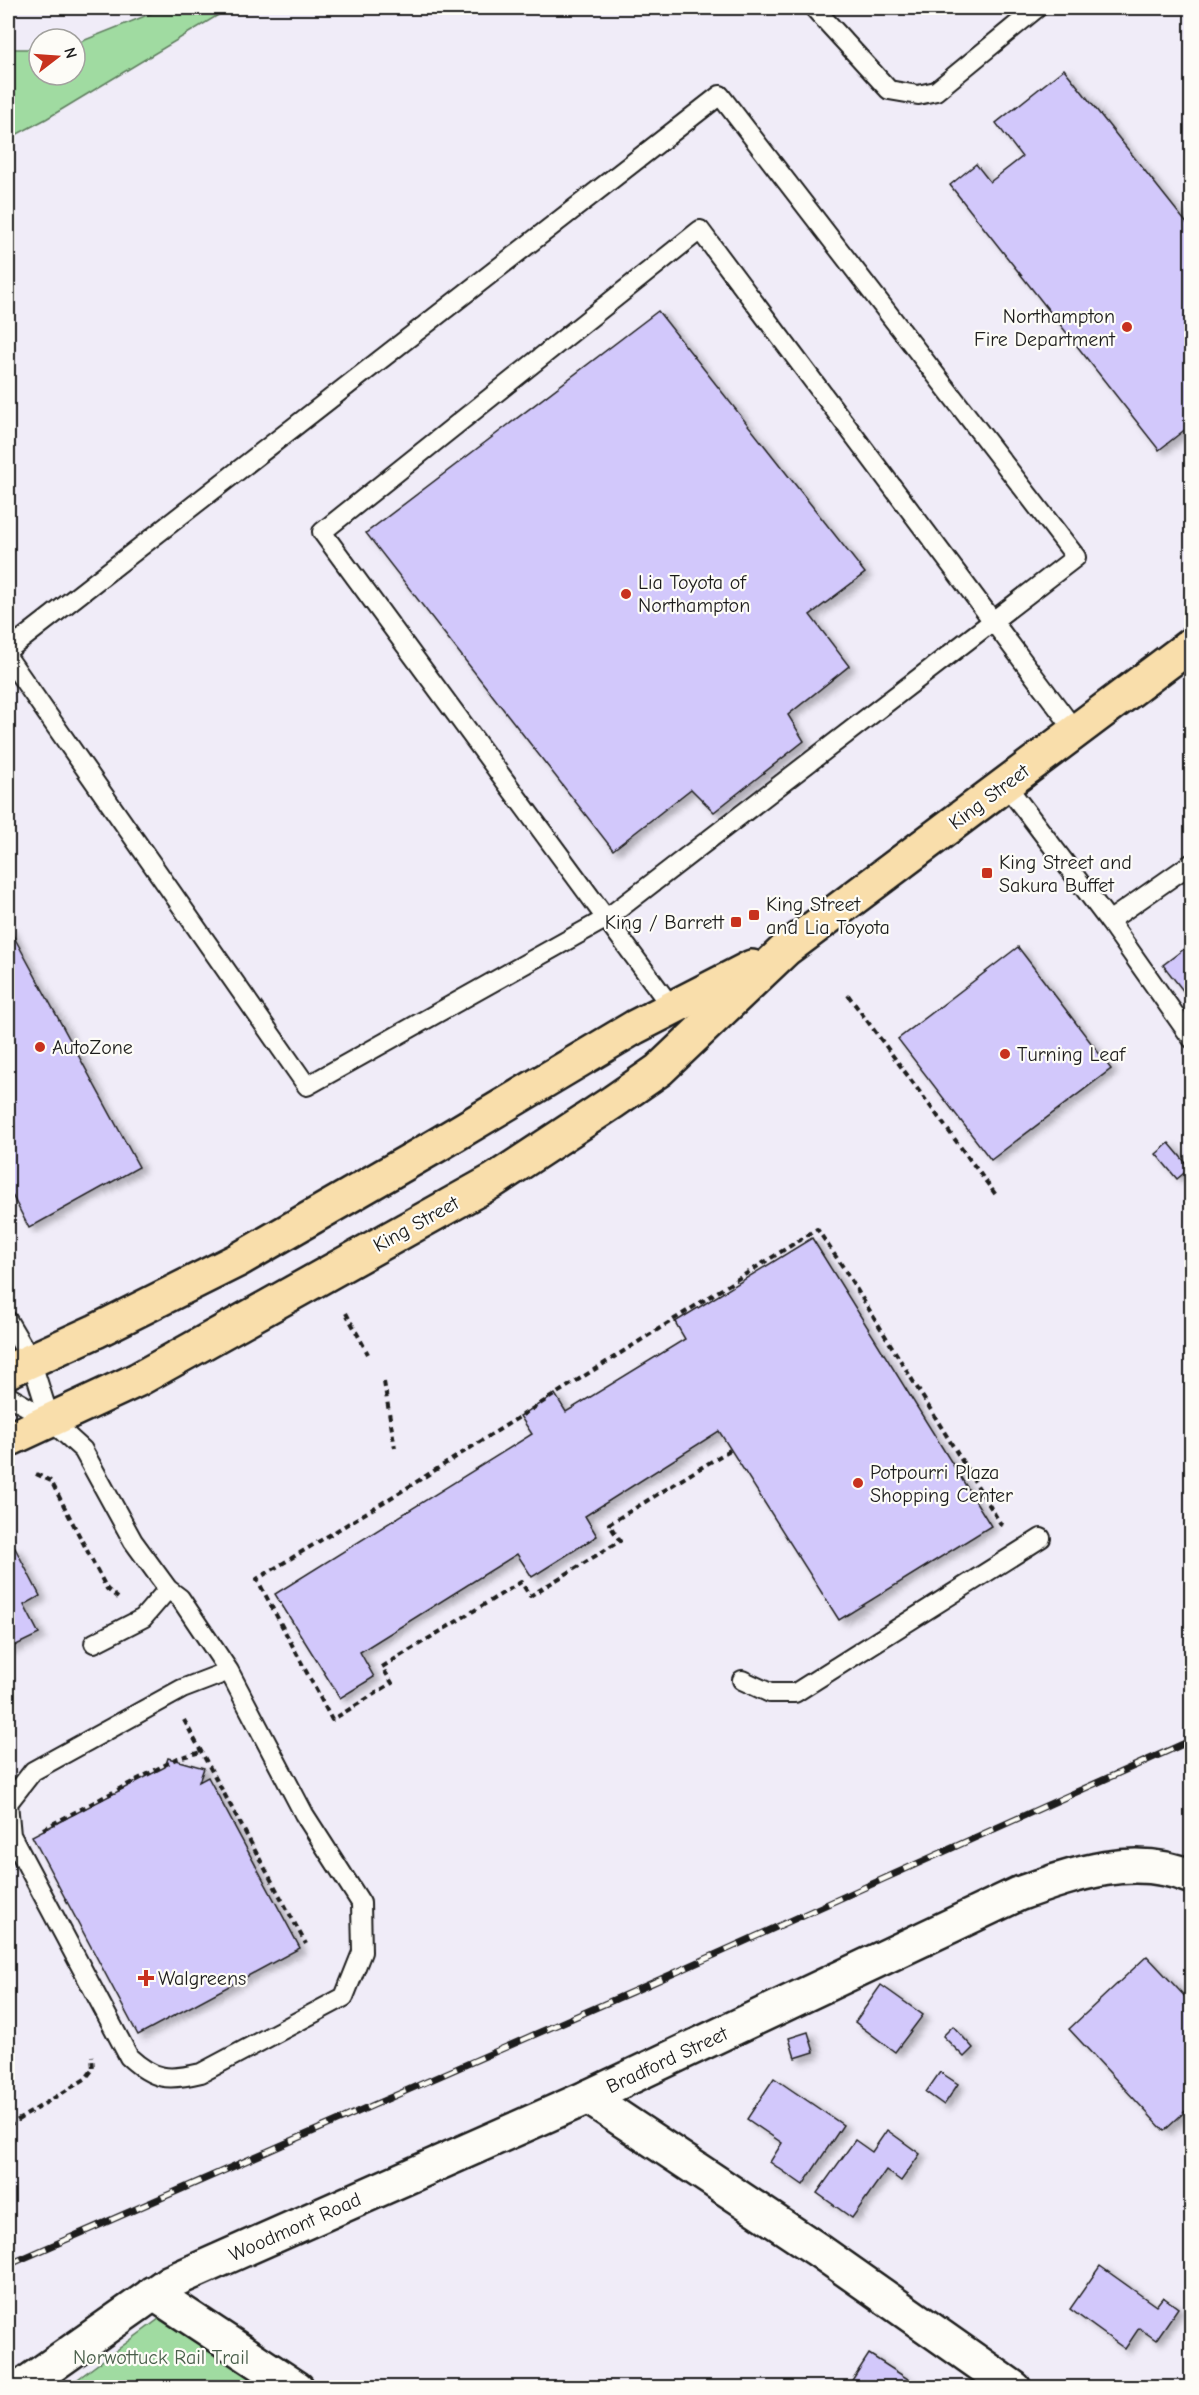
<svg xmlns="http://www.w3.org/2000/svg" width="1199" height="2395" viewBox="0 0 1199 2395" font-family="'Comic Neue',sans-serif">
<defs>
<filter id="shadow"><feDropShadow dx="6" dy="4" stdDeviation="3" flood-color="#0004"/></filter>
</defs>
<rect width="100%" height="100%" fill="#f0ecf8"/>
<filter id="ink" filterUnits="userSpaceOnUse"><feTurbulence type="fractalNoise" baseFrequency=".0167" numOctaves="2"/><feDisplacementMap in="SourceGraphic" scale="12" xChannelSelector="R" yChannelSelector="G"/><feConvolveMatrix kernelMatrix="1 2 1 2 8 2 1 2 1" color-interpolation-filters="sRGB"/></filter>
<g filter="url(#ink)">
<!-- green -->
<g fill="#a0dba1" stroke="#5e7c5e" stroke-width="1.5">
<path d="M165,8h65l-184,111 -38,20v-90h31v26h36v-31z"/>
<path d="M159,2319l106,68h-198z"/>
</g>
<!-- building -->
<g fill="#d2c8fb" stroke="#1c1c1c" stroke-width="1.5" filter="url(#shadow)">
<path d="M1064,69l128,161v194l-33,26 -209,-265 26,-21 14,18 32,-25 -26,-34z"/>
<path d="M658,311l207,262 -55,42 39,51 -61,49 16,26 -90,71 -23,-23 -78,61 -247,-317z"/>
<path d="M8,926l131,241 -110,61 -21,-41z"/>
<path d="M1192,943v59l-29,-37z"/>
<path d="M1018,947l93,122 -120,91 -93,-121z"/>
<path d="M1169,1143l21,25 -13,11 -21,-25z"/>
<path d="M812,1238l179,288 -152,94 -120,-189 -134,85 12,20 -65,41 -15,-23 -157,98 14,25 -34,21 -65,-104 257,-160 -12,-18 35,-22 11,18 119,-73 -10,-17z"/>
<path d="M15,1548l25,48 -16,9 15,29 -31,15v-98z"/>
<path d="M168,1758l36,10 -5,14 9,-5 92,171 -162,87 -106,-199 133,-69z"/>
<path d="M1147,1956l45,48v101l-28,26 -95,-102z"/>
<path d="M881,1985l42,30 -28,37 -40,-30z"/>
<path d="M953,2026l20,22 -9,9 -21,-21z"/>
<path d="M808,2032l6,20 -19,6 -6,-20z"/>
<path d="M940,2072l18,12 -14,21 -18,-13z"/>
<path d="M774,2078l69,47 -40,60 -33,-23 12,-19 -35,-24z"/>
<path d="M887,2130l33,24 -19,27 -15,-11 -34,48 -35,-25 38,-53 17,12z"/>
<path d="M1100,2266l56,40 7,-9 15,11 -22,32 -17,-12 -14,21 -55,-40z"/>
<path d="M869,2354l50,32 -1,2h-71z"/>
</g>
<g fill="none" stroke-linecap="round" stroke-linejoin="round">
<defs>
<g id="service">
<path d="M814,8l75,82 29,5 18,-4 101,-83"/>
<path d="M8,650l712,-555 356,462 -469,361 -300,168 -299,-428"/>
<path d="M1006,785l103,136 83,118"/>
<path d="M1109,921l83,-58"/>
<path d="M672,1008l-350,-476 378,-302 376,502"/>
<path d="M8,1321l23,39 19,60"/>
<path d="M8,1396l42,24 33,30 50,91 35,48 12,9 49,73 75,143 57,89 1,49 -18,45 -143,76c-33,8 -47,7 -72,-16l-118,-222 -3,-32 25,-32 149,-82 47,-18"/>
<path d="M94,1643l49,-25 25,-29"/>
<path d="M742,1680l28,13h25l246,-155"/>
</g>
<g id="minor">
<path d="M588,2097l230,153 196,138"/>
<path d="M153,2293l144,95"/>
<path d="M20,2388l150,-106 418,-185 430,-203c56,-20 116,-42 174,-17"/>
</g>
<g id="primary">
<path d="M8,1371l88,-40 142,-71 201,-116 196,-117 117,-60"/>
<path d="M8,1440l129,-60 356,-199 120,-79 46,-32 127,-121 406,-305"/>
</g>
</defs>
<!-- service casing -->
<use href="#service" stroke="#1c1c1c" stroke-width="22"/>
<!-- minor casing -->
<use href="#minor" stroke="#1c1c1c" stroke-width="38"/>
<!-- primary casing -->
<use href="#primary" stroke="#1c1c1c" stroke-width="38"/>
<!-- path -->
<g stroke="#1c1c1c" stroke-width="4" stroke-dasharray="6 4.5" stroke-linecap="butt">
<path d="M848,995l148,200"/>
<path d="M346,1313l22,41"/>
<path d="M384,1382l11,66"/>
<path d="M730,1450l-121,74 11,17 -90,55 -9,-14 -139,85 10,16 -60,37 -75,-141 145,-88 415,-262 26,38 159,259"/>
<path d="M36,1474l15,7 56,108 11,9"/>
<path d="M184,1720l122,224"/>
<path d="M43,1829l135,-71 23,-6"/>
<path d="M8,2126l77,-47 8,-10 -1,-13"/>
</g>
<!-- service -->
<use href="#service" stroke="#fdfcf7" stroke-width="18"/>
<!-- minor -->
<use href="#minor" stroke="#fdfcf7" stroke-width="33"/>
<!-- primary -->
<use href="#primary" stroke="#f9deab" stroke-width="33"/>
<defs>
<path id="rail" d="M8,2265l642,-281 542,-244"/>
</defs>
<!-- rail casing -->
<use href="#rail" stroke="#1c1c1c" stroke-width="7"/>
<!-- rail -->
<use href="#rail" stroke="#fdfcf7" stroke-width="4.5" stroke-dasharray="14" stroke-linecap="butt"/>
</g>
</g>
<!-- markers -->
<g fill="#c8321e" stroke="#fdfcf7" stroke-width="2">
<circle cx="1127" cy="327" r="6"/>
<circle cx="626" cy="594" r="6"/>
<rect x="981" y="867" width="12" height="12" rx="3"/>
<rect x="748" y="909" width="12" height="12" rx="3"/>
<rect x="730" y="916" width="12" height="12" rx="3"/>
<circle cx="40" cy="1047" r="6"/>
<circle cx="1005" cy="1054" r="6"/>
<circle cx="858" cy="1483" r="6"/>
<path d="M143 1969h6v6h6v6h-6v6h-6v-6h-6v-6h6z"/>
</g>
<g text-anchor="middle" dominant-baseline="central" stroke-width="4.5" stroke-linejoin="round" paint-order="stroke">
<!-- poi labels -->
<g font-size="20" fill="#1c1c1c" stroke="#fdfcf7" text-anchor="start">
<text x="1115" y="316" text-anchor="end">Northampton<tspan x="1115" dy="23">Fire Department</tspan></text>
<text x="638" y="582">Lia Toyota of<tspan x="638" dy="23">Northampton</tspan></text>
<text x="999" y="862">King Street and<tspan x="999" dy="23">Sakura Buffet</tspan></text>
<text x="766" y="904">King Street<tspan x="766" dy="23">and Lia Toyota</tspan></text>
<text x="724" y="922" text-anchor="end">King / Barrett</text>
<text x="52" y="1047">AutoZone</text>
<text x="1017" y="1054">Turning Leaf</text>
<text x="870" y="1472">Potpourri Plaza<tspan x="870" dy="23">Shopping Center</tspan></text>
<text x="158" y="1978">Walgreens</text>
</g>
<!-- street labels -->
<g font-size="20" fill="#1c1c1c" stroke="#fdfcf7">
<text transform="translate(989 797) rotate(-37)">King Street</text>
<text transform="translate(416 1224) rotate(-29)">King Street</text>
<text transform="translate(667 2060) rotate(-25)">Bradford Street</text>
<text transform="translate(295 2227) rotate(-24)">Woodmont Road</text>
</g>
<!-- park labels -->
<g font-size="20" fill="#4a5f4b" stroke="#fdfcf7">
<text x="161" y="2357">Norwottuck Rail Trail</text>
</g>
</g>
<!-- margin -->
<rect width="1199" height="2395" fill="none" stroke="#fdfcf7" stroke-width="30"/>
<rect x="15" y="15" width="1169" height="2365" fill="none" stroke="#1c1c1c" stroke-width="2" filter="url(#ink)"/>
<!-- north arrow -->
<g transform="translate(57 57) rotate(73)"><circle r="28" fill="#fdfcf7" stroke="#a3a29f" stroke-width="1.5"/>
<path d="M0-4.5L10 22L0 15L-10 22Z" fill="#c8321e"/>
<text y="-9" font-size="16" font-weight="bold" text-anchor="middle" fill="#1c1c1c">N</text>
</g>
</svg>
